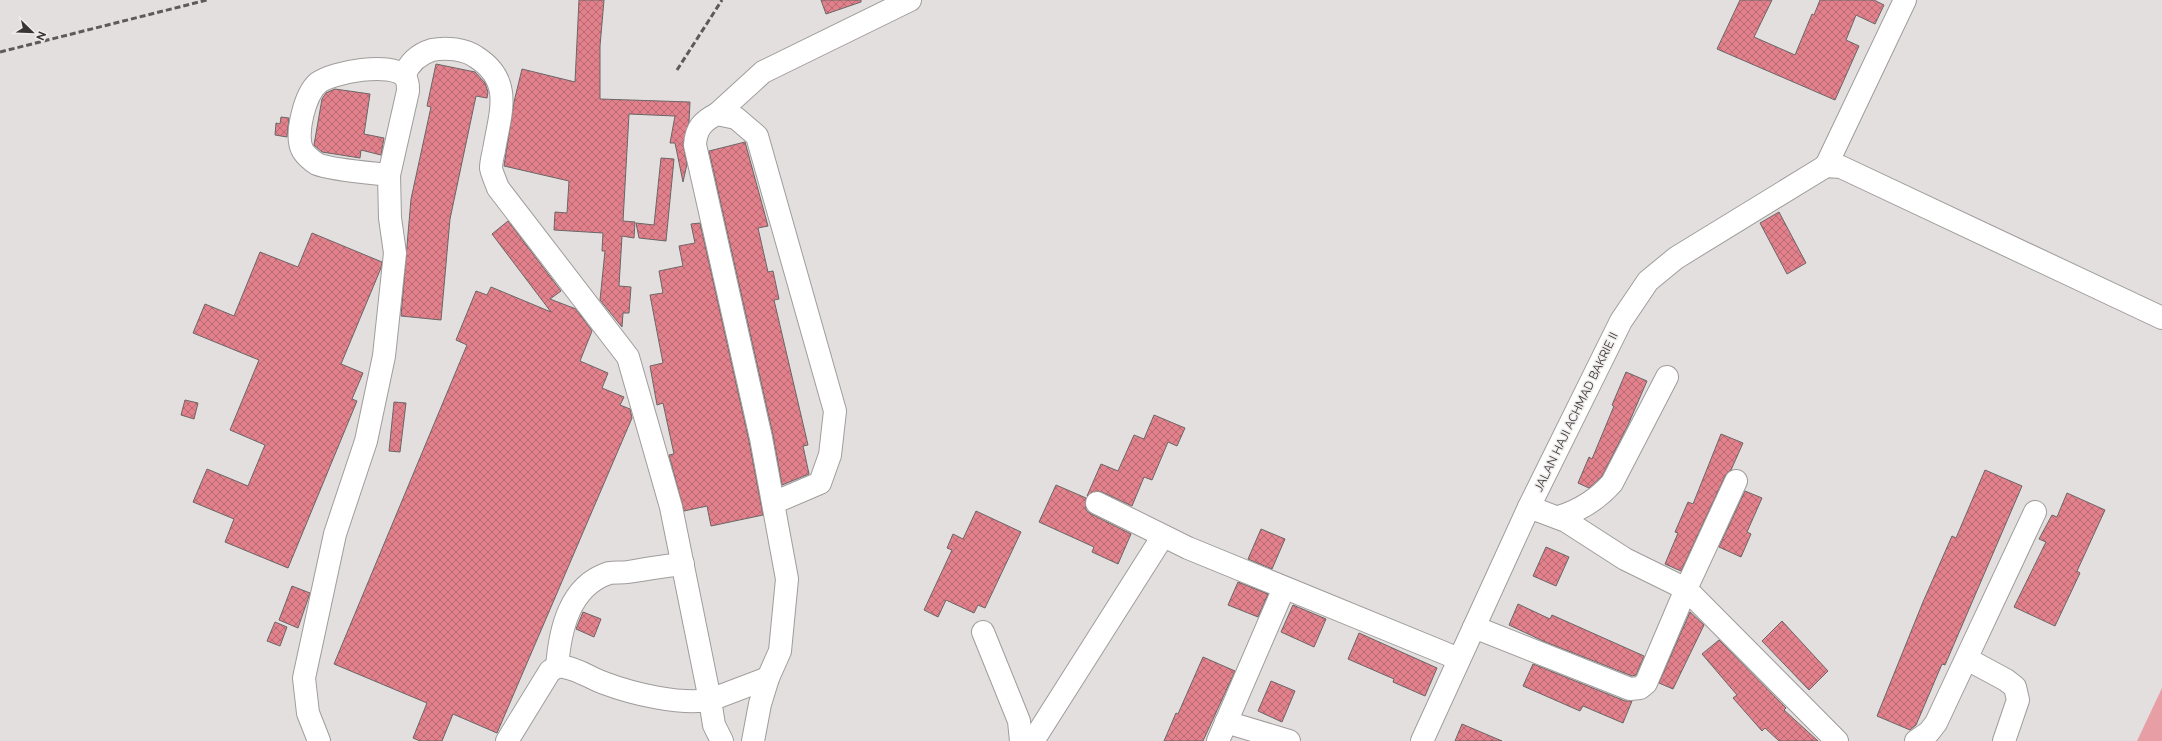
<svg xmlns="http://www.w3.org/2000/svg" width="2162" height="741" viewBox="0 0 2162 741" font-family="Raleway,sans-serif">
<defs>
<pattern id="building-cross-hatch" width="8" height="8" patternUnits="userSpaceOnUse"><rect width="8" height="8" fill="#e2808c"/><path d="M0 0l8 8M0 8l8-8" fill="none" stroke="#b86a73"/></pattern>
</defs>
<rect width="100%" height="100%" fill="#e3dfdf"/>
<!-- green -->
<path fill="#e79ea5" d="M2162,688v53h-25z"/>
<!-- building -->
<g fill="url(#building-cross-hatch)" stroke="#6a6666">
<path d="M579,0h25l-4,46v53l90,3 -1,20 -6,22 4,20 -4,18 -8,-39h-5l5,-27 -46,-2 -6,107 12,1 -1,16 -12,-2 -3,50 12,1 -2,26h-6l-1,14 -22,-27 5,-49h-3l1,-18 -49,-3 1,-18 12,1 2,-32 -65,-15 10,-64 8,-33 53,13z"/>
<path d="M821,0h40v2l-35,12z"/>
<path d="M1740,0h32l-18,37 41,18 17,-41 2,1 6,-15h54l10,5 -9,19 -19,-9 -10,25 13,6 -24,54 -118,-51z"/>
<path d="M436,64l39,8 10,11 3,9 -1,6 -11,-2 -26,123 -9,101 -40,-4 10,-117 20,-92 -4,-1z"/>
<path d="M335,89l35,5 -6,40 20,4 -3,17 -20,-5 -1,8 -38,-6 -8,-7 8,-46 4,-6z"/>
<path d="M281,117l8,1 -2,19 -12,-2 1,-12 4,1z"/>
<path d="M745,142l23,84 -10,2 10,44 5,-1 6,28 -5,1 34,145 -5,1 6,28 -27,11 -9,-50 -64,-284z"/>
<path d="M661,158l13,1 -8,82 -27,-3 -3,-15 18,2z"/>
<path d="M1779,212l27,51 -19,11 -27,-51z"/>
<path d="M508,221l53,70 -11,8 26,10 16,22 -12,30 28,12 -6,15 22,9 -4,8 10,4 2,9 -135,315 -44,-19 -11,27h-22l-7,-3 14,-35 -93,-39 133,-319 -11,-5 20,-49 11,4 4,-8 60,25 -59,-78z"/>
<path d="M700,223l49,218 14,74 -52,11 -4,-20 -23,5 -15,-56 5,-1 -11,-51 -6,2 -7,-39 13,-3 -13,-68 13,-2 -4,-22 24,-5 -4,-20 16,-3 -4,-19z"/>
<path d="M312,233l70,29 -1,6 -40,96 22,9 -11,26 5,2 -69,167 -63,-26 9,-23 -41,-17 14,-33 41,17 17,-41 -35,-15 29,-70 -66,-27 12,-29 29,12 26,-64 38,15z"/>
<path d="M1626,372l21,9 -19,44 -26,51 -13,12 -11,-5 11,-26 3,2 22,-53 -2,-1z"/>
<path d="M185,400l13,3 -4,16 -13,-4z"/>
<path d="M394,402l12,1 -6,49 -11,-1z"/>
<path d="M1154,415l31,13 -8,18 -9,-4 -16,38 -8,-3 -12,29 -30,-14 -6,-1 -9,5 14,-32 17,7 16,-36 10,4z"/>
<path d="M1721,434l22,9 -12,27 -6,6 -44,95 -16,-7 13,-31 -3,-1 13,-30 5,2z"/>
<path d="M1985,470l37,16 -77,179 -3,-1 -26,61 -6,5 -33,-14 46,-114 29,-66 4,2z"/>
<path d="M1056,485l30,13v12l5,4 40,20 -13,30 -26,-12 2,-5 -55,-25z"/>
<path d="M1745,491l17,7 -15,34 4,2 -10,23 -22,-10z"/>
<path d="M2067,493l38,17 -28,61 3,2 -25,53 -41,-19 32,-65 -7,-3 13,-24 5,2z"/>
<path d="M976,511l45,21 -36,76 -7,-3 -4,8 -28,-13 -8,17 -14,-7 28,-60 -5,-2 6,-14 10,5z"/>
<path d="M1261,529l24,10 -13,30 -24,-10z"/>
<path d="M1546,547l23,10 -13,29 -23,-10z"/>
<path d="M1238,582l30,12 -10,23 -30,-12z"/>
<path d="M292,586l18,7 -12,35 -19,-8z"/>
<path d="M1518,604l32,15 2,-4 92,41 -8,19 -4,1 -89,-35 -34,-16z"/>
<path d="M1293,605l33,14 -12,28 -33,-15z"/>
<path d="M583,612l18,7 -7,18 -18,-8z"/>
<path d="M1690,612l14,13 -31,64 -14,-6z"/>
<path d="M1782,621l46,50 -19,19 -47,-49z"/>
<path d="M275,622l12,5 -7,19 -13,-5z"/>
<path d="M1359,633l78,35 -12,28 -32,-14 1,-3 -46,-20z"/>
<path d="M1719,640l67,68 -2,2 34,31h-39l-14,-13 -3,3 -29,-33 4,-3 -35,-41z"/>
<path d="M1203,657l32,14 -32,70h-39l12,-28 2,1z"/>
<path d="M1533,664l92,37h7l-9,22 -40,-17 -3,5 -57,-25z"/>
<path d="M1271,681l24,10 -13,31 -24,-11z"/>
<path d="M1462,724l40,17h-47z"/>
</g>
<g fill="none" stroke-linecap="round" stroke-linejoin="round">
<defs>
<g id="minor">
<path d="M404,76c5,-13 15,-22 28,-26 14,-3 33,-1 44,7 38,24 24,56 18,93 -1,5 -3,12 -3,18 1,6 5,14 7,20l130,169 43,150 39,193 58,-22"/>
<path d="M717,114l46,-42 147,-72"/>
<path d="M1826,166l79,-166"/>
<path d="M1097,503l91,45 271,111"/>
<path d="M1529,507l37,14 59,38 61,30 151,152"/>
<path d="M1559,517c22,-7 38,-17 53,-34l55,-106"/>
<path d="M1474,627l156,62 10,-1 6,-5 40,-94 50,-108"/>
<path d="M983,632l36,89 2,20"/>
<path d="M1967,659l39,21 9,7 3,13 -14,41"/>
<path d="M557,667c3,-37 12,-81 52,-94 6,-1 13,0 19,-1 18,-3 36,-6 55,-8"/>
<path d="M1226,722l63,19"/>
<path d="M319,741l-11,-28 -4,-35 31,-144 31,-93 18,-85 11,-103 -5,-35 -1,-43c-17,-2 -58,-5 -72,-11 -5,-3 -13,-10 -15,-15 -7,-15 3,-55 16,-66 14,-11 74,-22 87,-6 3,4 3,9 3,14l-19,84"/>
<path d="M507,741l43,-70c5,-3 8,-5 14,-4 14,2 28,12 40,16 29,11 76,22 106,17l4,25 8,16"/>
<path d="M753,741l7,-37 8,-26 12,-27 7,-72 -26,-141 -66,-293c1,-17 8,-24 22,-31l19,4 21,18 78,275 -5,44 -10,28 -47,20"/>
<path d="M1033,741l130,-205"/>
<path d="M1218,741l66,-153"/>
<path d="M1422,741l107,-234 92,-186 27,-40 28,-23 150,-92 15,1 321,151"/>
<path d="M1916,741l13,-9 7,-9 99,-211"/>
</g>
</defs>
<!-- minor casing -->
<use href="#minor" stroke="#a09c9c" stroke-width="24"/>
<!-- minor -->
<use href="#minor" stroke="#fff" stroke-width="22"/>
<!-- rail -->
<g stroke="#5c5a5b" stroke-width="3" stroke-dasharray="6 3" stroke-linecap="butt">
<path d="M0,52l207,-52"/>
<path d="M677,70l45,-70"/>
</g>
</g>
<g text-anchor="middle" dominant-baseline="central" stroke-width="3" stroke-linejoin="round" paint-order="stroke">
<!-- street labels -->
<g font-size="12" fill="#373536" stroke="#f0ecec">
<text transform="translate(1576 412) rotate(-64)">JALAN HAJI ACHMAD BAKRIE II</text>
</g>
</g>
<!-- north arrow -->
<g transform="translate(32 32) rotate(113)" stroke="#f0ecec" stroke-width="3" paint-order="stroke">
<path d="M0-3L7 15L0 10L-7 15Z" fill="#373536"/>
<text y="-6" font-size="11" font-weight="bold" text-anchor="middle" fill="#373536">N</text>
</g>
</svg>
